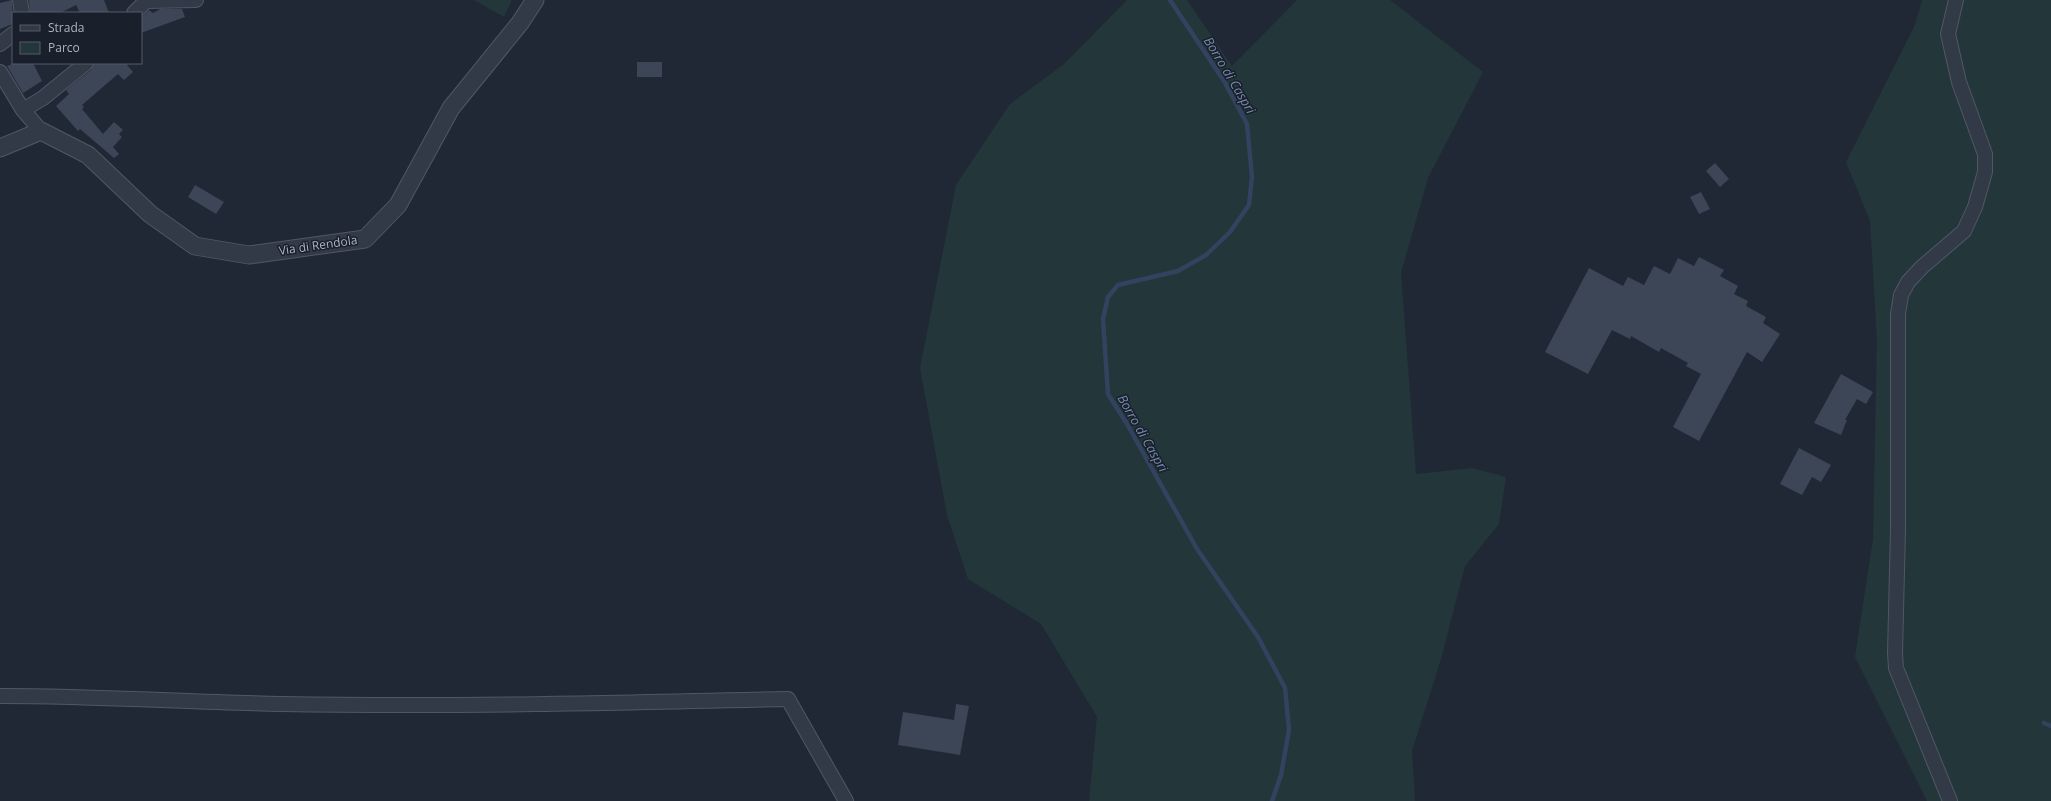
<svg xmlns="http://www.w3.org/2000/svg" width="2051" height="801" viewBox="0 0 2051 801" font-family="'Open Sans',sans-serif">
<rect width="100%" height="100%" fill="#202836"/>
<!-- green -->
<g fill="#233639">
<path d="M474,0h38l-8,17z"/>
<path d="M1127,0h60l45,66 65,-66h93l93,72 -55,106 -27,95 15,201 56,-6 34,9 -7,47 -34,42 -24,93 -29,92 3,50h-326l8,-84 -56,-93 -73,-45 -21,-64 -27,-147 36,-183 54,-81 54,-40z"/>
<path d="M1922,0h129v801h-124l-72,-144 18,-118 4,-199 -7,-119 -24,-59 69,-137z"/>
</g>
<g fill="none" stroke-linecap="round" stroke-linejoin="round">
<!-- stream -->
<g stroke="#33425e" stroke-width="4.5">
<path d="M1170,0l54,81 23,43 5,53 -3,28 -19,27 -24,23 -28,16 -60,14 -10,12 -5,22 5,75 19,30 70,125 61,88 27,51 4,42 -8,45 -9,26"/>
<path d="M2044,723l7,3"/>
</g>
</g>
<!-- building -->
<g fill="#3c4657">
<path d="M12,0l1,24 -13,5v-26z"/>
<path d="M29,0h75l5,13h-29l-4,-8 -16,8h-30z"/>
<path d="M160,9h22l3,8 -44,16v-15l8,-8 4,3z"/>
<rect x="637" y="62" width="25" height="15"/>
<path d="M15,63h18l9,18 -19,12 -16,-27z"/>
<path d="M94,63h36l-3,2 6,7 -9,8 -6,-6 -36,31 2,2 -2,2 21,25 11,-12 9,8 -4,4 3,3 -9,10 6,7 -5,4 -34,-29 -2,2 -22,-25 13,-12 -3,-4 25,-20z"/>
<path d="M1715,163l14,16 -9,8 -14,-16z"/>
<path d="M195,185l29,17 -8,12 -28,-17z"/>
<path d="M1701,192l9,17 -11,5 -9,-17z"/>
<path d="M1699,257l25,13 -4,6 18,10 -4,8 14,7 -2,5 20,11 -3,6 17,11 -18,28 -15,-10 -48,89 -26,-14 28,-53 -15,-8 2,-3 -27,-15 -2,4 -28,-16 -1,3 -18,-9 -24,44 -43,-22 44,-84 34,18 5,-9 16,8 10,-19 16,8 8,-16 16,8z"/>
<path d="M1841,374l32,18 -7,12 -9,-5 -12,21h2l-6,15 -27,-12z"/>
<path d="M1799,448l32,17 -10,17 -9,-5 -10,18 -22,-11z"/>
<path d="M956,704l13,2 -9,49 -62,-10 5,-33 51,8z"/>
</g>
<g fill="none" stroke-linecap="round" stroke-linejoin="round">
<defs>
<g id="minor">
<path d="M20,0l2,13"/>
<path d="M134,13l12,-12 50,-1"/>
<path d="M0,44l13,-10"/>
<path d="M0,72l23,38 18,21"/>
<path d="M23,110l20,-12 43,-35"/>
<path d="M0,696c94,0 187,6 281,8 169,3 339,-1 507,-5l58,102"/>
<path d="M1950,801l-54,-133 -1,-15 3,-124v-215l3,-19 7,-13 14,-15 42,-36 11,-24 10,-35v-18l-26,-72 -11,-48 8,-34"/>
</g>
<path id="tertiary" d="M0,148l41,-17 47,24 62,59 45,32 54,9 116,-16 33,-34 53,-97 69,-85 15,-23"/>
</defs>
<!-- minor casing -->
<use href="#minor" stroke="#515765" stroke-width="16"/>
<!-- tertiary casing -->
<use href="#tertiary" stroke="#515765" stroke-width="19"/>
<!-- minor -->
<use href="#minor" stroke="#333a47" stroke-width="14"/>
<!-- tertiary -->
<use href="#tertiary" stroke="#333a47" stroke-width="17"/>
</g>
<g text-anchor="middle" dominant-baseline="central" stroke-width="3" stroke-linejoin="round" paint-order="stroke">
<!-- street labels -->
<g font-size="12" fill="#adb4c4" stroke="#191f2b">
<text transform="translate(318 245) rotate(-8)">Via di Rendola</text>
</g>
<!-- water labels -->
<g font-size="13" font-style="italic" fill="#7589ac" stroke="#191f2b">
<text transform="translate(1230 75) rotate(59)">Borro di Caspri</text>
<text transform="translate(1143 433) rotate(60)">Borro di Caspri</text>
</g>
</g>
<!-- legend -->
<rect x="12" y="12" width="130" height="52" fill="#191f2b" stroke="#545b68"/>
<rect x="20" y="25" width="20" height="6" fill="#333a47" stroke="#545b68"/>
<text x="48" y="32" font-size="12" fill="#adb4c4">Strada</text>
<rect x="20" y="42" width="20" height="12" fill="#233639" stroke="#545b68"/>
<text x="48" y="52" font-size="12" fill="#adb4c4">Parco</text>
</svg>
